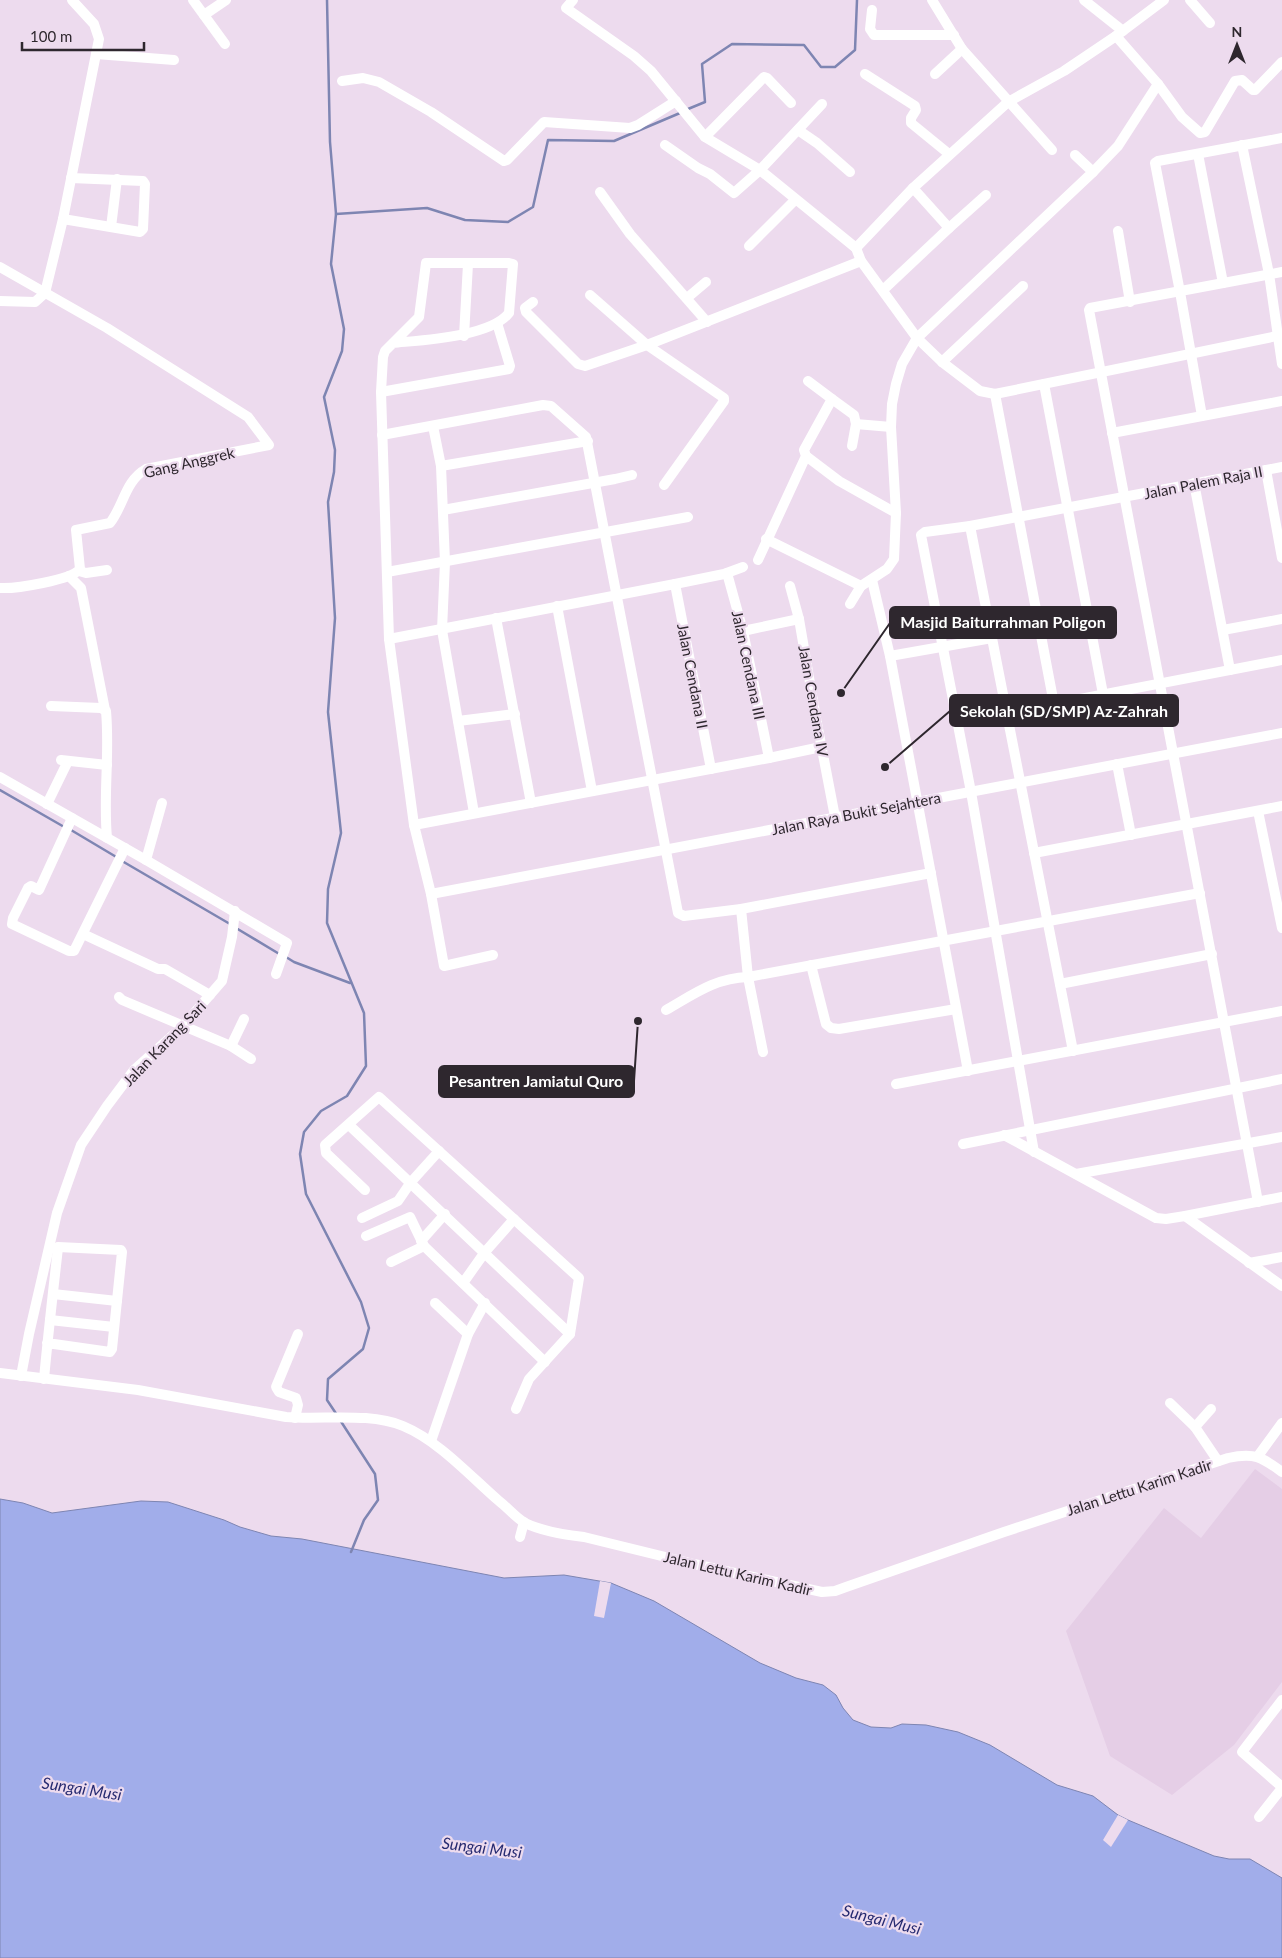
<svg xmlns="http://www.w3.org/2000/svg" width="1282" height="1958" viewBox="0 0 1282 1958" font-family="Lato,sans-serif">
<rect width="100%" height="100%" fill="#eddbee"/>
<!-- built -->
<path fill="#e5cee6" d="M1255,1469l27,20v193l-48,63 -62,50 -62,-39 -44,-125 98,-123 37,30z"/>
<!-- water -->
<path fill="#a1adea" stroke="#7e85b2" d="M0,1499l23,4 29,10 89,-12 27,1 56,18 16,7 31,9 31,3 202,39 60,-3 47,8 43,18 106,62 36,15 27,7 13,10 7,13 10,12 18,7 20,1 11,-4 24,1 32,7 32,13 67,40 36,11 25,19 10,5 86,36 15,3h21l32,19v80h-1282z"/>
<!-- pier -->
<g fill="#eddbee">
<path d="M600,1581l11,2 -7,35 -10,-2z"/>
<path d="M1118,1815l10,5 -17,27 -8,-7z"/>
</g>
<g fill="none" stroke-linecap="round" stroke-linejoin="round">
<!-- stream -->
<g stroke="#7e85b2" stroke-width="2.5">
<path d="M327,0l3,142 6,72 -5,50 13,65 -2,22 -18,46 11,53 -1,22 -6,30 7,116 -7,94 13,121 -13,56 -1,34 37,90 2,53 -19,30 -26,15 -17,21 -4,22 6,40 55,108 8,26 -6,21 -35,30 -1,21 10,15"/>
<path d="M688,109l17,-7 -3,-38 30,-20 72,1 17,22h14l20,-17 2,-50"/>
<path d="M336,214l91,-6 38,12 43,2 25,-15 15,-67 66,1 66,-28"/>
<path d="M0,790l66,38"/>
<path d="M71,830l47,28"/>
<path d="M122,861l108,63"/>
<path d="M236,928l45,27"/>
<path d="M286,957l8,5 56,21"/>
<path d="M340,1420l35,54 3,26 -14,20 -13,32"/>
</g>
<!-- minor -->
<g stroke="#fff" stroke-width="10">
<path d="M193,0l32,44"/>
<path d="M573,0l-7,8 68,48 17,15 54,66 55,33 96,78 5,13 56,77 25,24 38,29 15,3 287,-59"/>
<path d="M932,0l30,49 90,101"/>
<path d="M1084,0l39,31"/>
<path d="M1190,0l20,23"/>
<path d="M872,10l-2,19 4,6h80"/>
<path d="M204,15l22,-15"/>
<path d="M1116,36l42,48 24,33 18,16 5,-1 30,-51 7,-1 11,10h2l27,-28"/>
<path d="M96,54l78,6"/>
<path d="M865,74l50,32 1,4 -5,8v5l38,31"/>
<path d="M935,74l27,-25"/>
<path d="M342,81l21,-3 16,4 52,30 73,49 3,-1 37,-38 86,6 8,-3 38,-24"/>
<path d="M798,130l19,13 33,29"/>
<path d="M705,137l59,-60 3,1 24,25"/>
<path d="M665,145l33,23 12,6 24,19 26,-23 62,-66"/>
<path d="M1242,145l27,129 13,90"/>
<path d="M1198,154l25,129"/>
<path d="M1093,172l25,-26 40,-62"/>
<path d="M600,192l30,42 77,88"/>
<path d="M63,219l77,13 3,-3 2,-45 -2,-3 -72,-3"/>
<path d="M111,227l6,-48"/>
<path d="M949,228l37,-33"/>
<path d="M1118,231l12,71"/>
<path d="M749,246l46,-46"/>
<path d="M856,248l57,-60 95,-86 56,-31 52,-35 48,-36"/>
<path d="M0,267l107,61 141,89 21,28 -123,24c-21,12 -22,36 -36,54l-34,7 4,39c-8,11 -65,20 -80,19"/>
<path d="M883,290l66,-62 -36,-40"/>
<path d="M590,295l57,50 77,53v3l-60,84"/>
<path d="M687,298l19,-16"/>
<path d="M0,301l35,1 10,-9 18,-74 36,-180 -5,-15 -22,-24"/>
<path d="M533,302l-8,6 1,4 52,52 7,2 62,-21 214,-84"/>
<path d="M464,336l4,-72"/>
<path d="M393,343c29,-3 97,-6 116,-30l4,-49 -4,-1h-83l-7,54 -34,34 -2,6 -2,35 8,247 25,186 17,69 13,72 49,-11"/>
<path d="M942,362l81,-76"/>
<path d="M1044,384l59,310"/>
<path d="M381,392l128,-23 1,-3 -13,-43"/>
<path d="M995,394l59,310"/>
<path d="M832,399l22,16 2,9 -4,22"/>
<path d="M1202,416l-22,-124 -25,-129 3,-2 124,-23"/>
<path d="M856,424l35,3"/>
<path d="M433,426l8,40 4,96 -3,68 32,183"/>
<path d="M1112,433l170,-32"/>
<path d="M382,435l161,-30 8,1 35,31 92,476 6,3 57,-7 190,-36"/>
<path d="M806,456l33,25 57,32"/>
<path d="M441,466l147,-25"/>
<path d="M1266,470l16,88"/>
<path d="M1194,483l36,187"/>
<path d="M443,510l172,-31 17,-4"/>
<path d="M970,526l103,525"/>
<path d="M766,539l95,47"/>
<path d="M758,560l48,-104 -2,-6 28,-51 -24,-18"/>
<path d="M79,571l7,2 21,-3"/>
<path d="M387,572l301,-55"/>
<path d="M727,573l16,58 26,127"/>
<path d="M69,576l12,12 24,122"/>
<path d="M872,580l18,76 78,415"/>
<path d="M675,584l36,185"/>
<path d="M790,586l9,33 17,99 19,99"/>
<path d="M850,604l11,-18 26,-17 7,-10 2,-46 -5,-86 1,-23 4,-20 6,-20 15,-26 176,-166 -18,-17"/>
<path d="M557,606l35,185"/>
<path d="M496,618l35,185"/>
<path d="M1039,627l50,-14"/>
<path d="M1223,630l59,-11"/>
<path d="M743,631l56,-12"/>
<path d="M389,639l286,-55 49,-10 19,-7"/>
<path d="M890,656l102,-18"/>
<path d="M51,706l50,2 5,3c4,43 -3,84 1,127"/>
<path d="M1007,713l275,-53"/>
<path d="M458,721l57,-7"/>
<path d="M61,760l46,5"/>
<path d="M1117,764l14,71"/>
<path d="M0,777l146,83 141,83 -11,31"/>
<path d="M47,804l21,-43"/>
<path d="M1258,811l24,117"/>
<path d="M72,818l-33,72 -8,-4 -3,2 -15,30 -1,6 57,27h5l51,-103"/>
<path d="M414,825l355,-67 52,-11"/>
<path d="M1034,853l248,-47"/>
<path d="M146,860l16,-57"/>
<path d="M431,894l851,-161"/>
<path d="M741,909l7,68 15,75"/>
<path d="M83,934l75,35h7l45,26"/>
<path d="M811,965l15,59 5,4 8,1 117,-20"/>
<path d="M1060,984l152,-30"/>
<path d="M119,997l3,3 109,46 20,13"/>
<path d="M666,1010c28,-16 49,-32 82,-33l452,-84"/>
<path d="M231,1046l13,-27"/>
<path d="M896,1084l386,-73"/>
<path d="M349,1125l221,209"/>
<path d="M1004,1135l152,83 10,1 19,-3 97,-19"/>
<path d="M963,1144l319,-65"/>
<path d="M1034,1152l-63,-360 -50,-257 4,-3 45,-6 312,-59"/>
<path d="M1076,1174l206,-37"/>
<path d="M365,1190l-39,-37 -1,-8 54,-48 200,181 -9,56 -41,45 -13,30"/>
<path d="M1258,1202l-169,-892 1,-2 192,-36"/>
<path d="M1185,1216l97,70"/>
<path d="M362,1218l36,-17 13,-19 28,-31"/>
<path d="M366,1236l44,-19 14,29 121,116"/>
<path d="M421,1241l24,-27"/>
<path d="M391,1262l33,-16"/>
<path d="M1249,1263l33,-6"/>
<path d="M463,1283l22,-31 29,-33"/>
<path d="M53,1294l64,7"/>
<path d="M435,1303l33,31"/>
<path d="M50,1320l64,7"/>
<path d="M0,1373l138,17 148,27c37,3 83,-5 117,9 36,15 67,50 96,75 8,6 17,17 26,22 17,8 40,12 59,14l110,27 128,28 13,-1 11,-4 158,-55 224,-74c26,-6 34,-1 54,14"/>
<path d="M21,1376l8,-42 28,-121 24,-68 26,-39 27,-36 48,-43 40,-46 10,-44 3,-26"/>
<path d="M44,1379c4,-44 9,-87 14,-131v-1l63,3 1,2 -10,97 -2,3 -63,-9"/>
<path d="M1170,1403l25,24 23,34"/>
<path d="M295,1418l3,-13 -2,-7 -17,-6 -3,-5 22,-53"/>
<path d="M1195,1427l16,-18"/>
<path d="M431,1441l37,-107 17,-31"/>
<path d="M1258,1456l24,-33"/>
<path d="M520,1537l4,-15"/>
<path d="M1282,1700l-40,52 40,35"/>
<path d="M1259,1817l23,-29"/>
</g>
</g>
<g text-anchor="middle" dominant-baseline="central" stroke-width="4.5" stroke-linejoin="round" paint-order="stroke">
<!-- street labels -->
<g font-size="15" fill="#2e272e" stroke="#eddbee">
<text transform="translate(189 462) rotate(-13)">Gang Anggrek</text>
<text transform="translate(1203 482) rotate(-11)">Jalan Palem Raja II</text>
<text transform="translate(749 665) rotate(78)">Jalan Cendana III</text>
<text transform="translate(693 676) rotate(79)">Jalan Cendana II</text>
<text transform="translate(814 701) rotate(80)">Jalan Cendana IV</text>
<text transform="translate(856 813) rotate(-11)">Jalan Raya Bukit Sejahtera</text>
<text transform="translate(164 1043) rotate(-46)">Jalan Karang Sari</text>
<text transform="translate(1139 1487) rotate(-18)">Jalan Lettu Karim Kadir</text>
<text transform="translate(738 1573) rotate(13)">Jalan Lettu Karim Kadir</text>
</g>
<!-- water labels -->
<g font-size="16" font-style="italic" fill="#262a70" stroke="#eddbee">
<text transform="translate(82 1788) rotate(9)">Sungai Musi</text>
<text transform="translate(482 1847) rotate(7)">Sungai Musi</text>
<text transform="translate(882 1919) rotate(14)">Sungai Musi</text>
</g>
</g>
<!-- callouts -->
<path fill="none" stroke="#2e272e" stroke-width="2" d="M841 693L890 623M885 767L950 711M638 1021L634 1081"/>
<g fill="#2e272e" stroke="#eddbee" stroke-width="2">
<circle cx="841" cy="693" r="5"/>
<circle cx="885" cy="767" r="5"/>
<circle cx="638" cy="1021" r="5"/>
</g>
<g fill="#2e272e" stroke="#2e272e" stroke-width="2">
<rect x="890" y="607" width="226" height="31" rx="5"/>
<rect x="950" y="695" width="228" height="31" rx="5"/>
<rect x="439" y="1066" width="195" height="31" rx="5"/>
</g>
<g font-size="16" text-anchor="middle" font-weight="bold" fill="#fff">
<text x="1003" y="628">Masjid Baiturrahman Poligon</text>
<text x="1064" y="717">Sekolah (SD/SMP) Az-Zahrah</text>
<text x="536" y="1087">Pesantren Jamiatul Quro</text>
</g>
<!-- north arrow -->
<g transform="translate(1237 45)" stroke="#eddbee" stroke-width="4" paint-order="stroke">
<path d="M0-4L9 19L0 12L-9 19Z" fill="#2e272e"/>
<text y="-8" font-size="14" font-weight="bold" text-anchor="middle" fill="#2e272e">N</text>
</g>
<!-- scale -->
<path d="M22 42v8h122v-8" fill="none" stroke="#2e272e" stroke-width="2.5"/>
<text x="30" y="42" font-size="15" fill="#2e272e" stroke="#eddbee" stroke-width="4" paint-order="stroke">100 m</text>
</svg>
